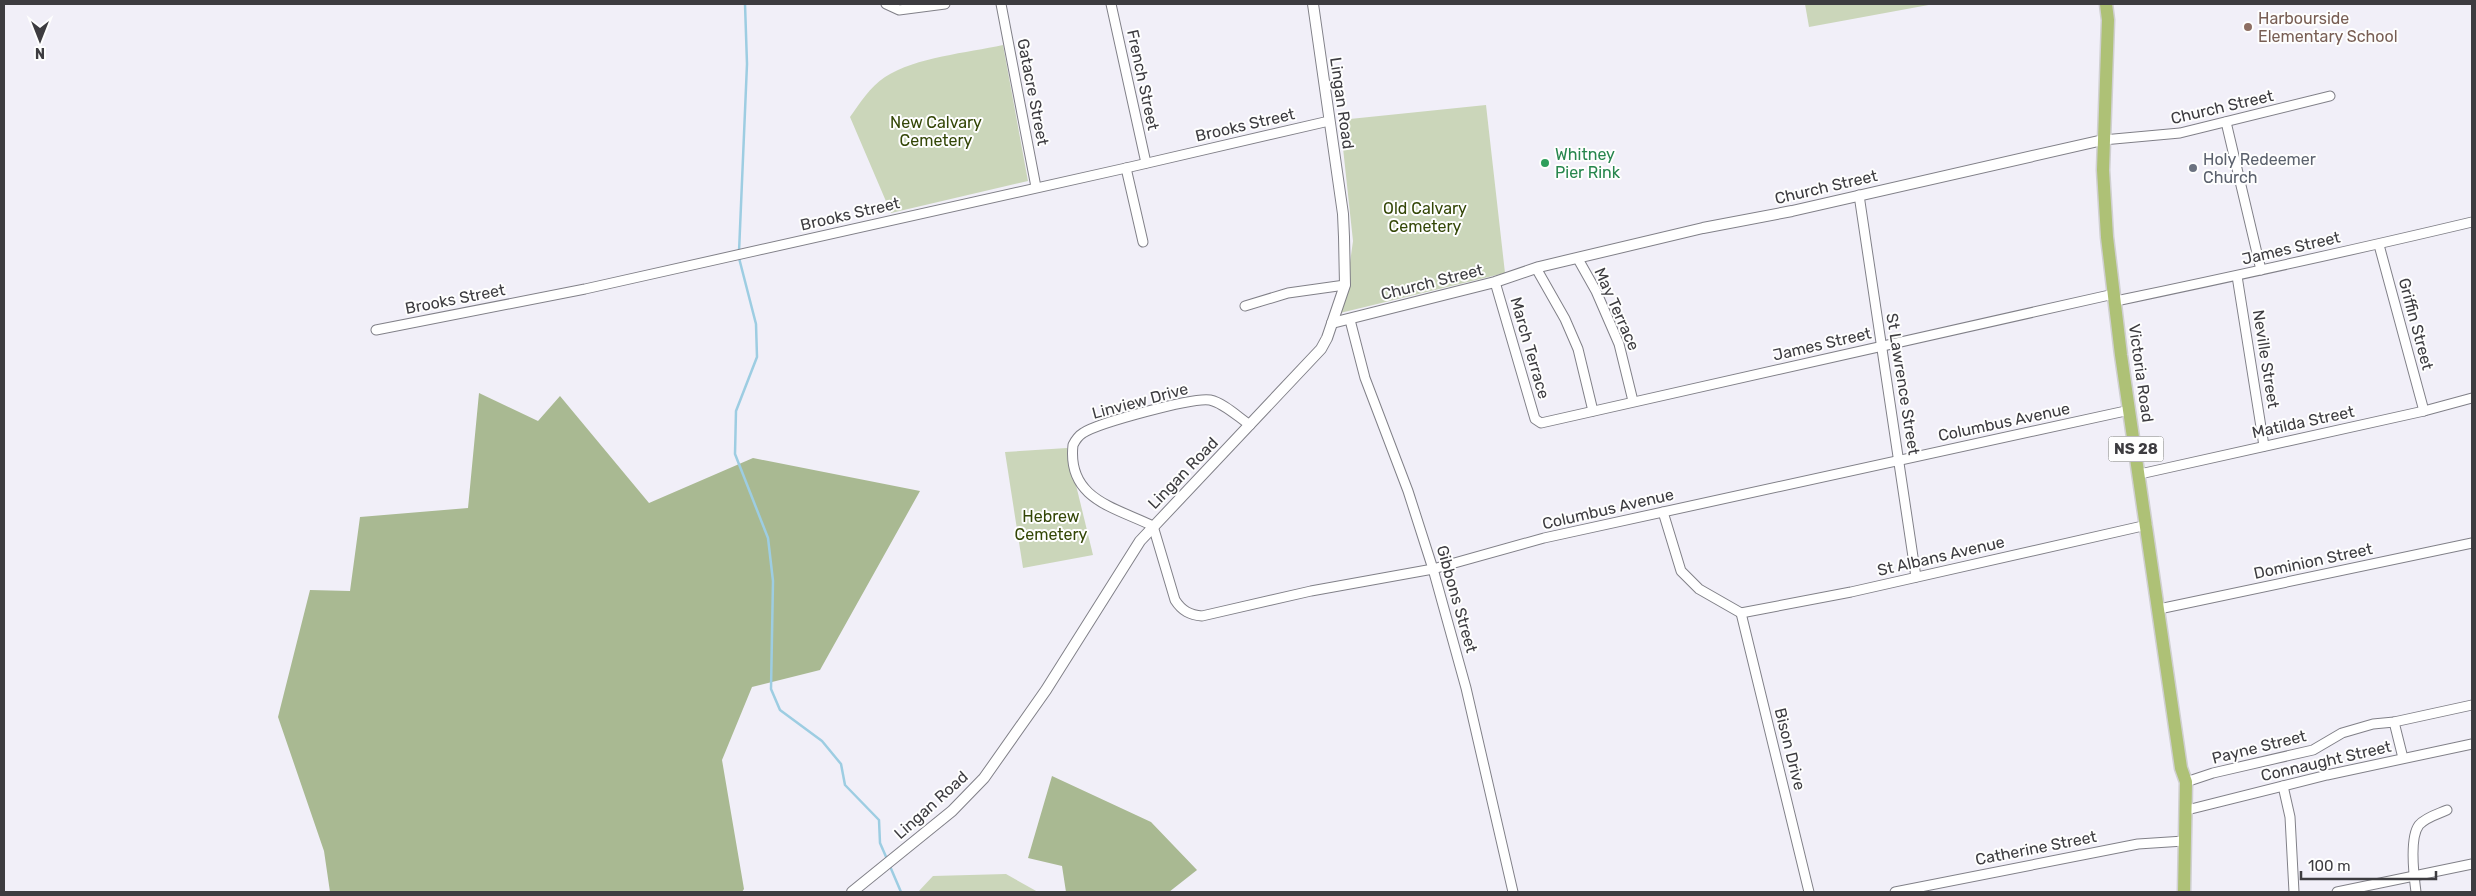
<svg xmlns="http://www.w3.org/2000/svg" width="2476" height="896" viewBox="0 0 2476 896" font-family="Rubik,sans-serif">
<rect width="100%" height="100%" fill="#f1eff8"/>
<!-- green -->
<g fill="#cbd6ba">
<path d="M1805,4h129l-125,23z"/>
<path d="M1003,45l25,136 -137,32 -41,-96c10,-14 20,-30 35,-40 31,-20 82,-24 118,-32z"/>
<path d="M1486,105l19,168 -169,41 11,-30 6,-43 -13,-121z"/>
<path d="M1067,448l26,107 -70,13 -18,-116z"/>
<path d="M1006,874l32,18h-120l15,-16z"/>
</g>
<!-- forest -->
<g fill="#a9b992">
<path d="M479,393l59,28 22,-25 89,107 104,-45 167,33 -100,179 -68,17 -30,73 22,129 -2,3h-412l-6,-41 -46,-134 32,-127 40,1 10,-74 108,-9z"/>
<path d="M1052,776l99,46 46,48 -28,22h-103l-4,-26 -34,-8z"/>
</g>
<g fill="none" stroke-linecap="round" stroke-linejoin="round">
<!-- stream -->
<g stroke="#9dcde2" stroke-width="2.5">
<path d="M739,252l8,-188 -2,-60"/>
<path d="M739,258l17,66 1,33 -21,54 -1,43 33,84 5,43 -2,108 9,21 42,31 19,23 4,21 34,35 1,23 7,16"/>
<path d="M889,864l12,28"/>
</g>
<defs>
<g id="minor">
<path d="M886,4l13,6 46,-6"/>
<path d="M1001,4l35,183"/>
<path d="M1111,4l35,159"/>
<path d="M2226,122l35,148"/>
<path d="M2103,140l77,-7 150,-37"/>
<path d="M1126,168l17,74"/>
<path d="M1859,195l57,382"/>
<path d="M2379,245l45,166"/>
<path d="M1578,259l18,32 23,53 14,57"/>
<path d="M1536,268l29,51 13,30 15,62"/>
<path d="M2237,276l27,170"/>
<path d="M1495,282l40,137 6,4 573,-129"/>
<path d="M2116,301c119,-25 238,-51 356,-79"/>
<path d="M1245,306l43,-13 57,-8"/>
<path d="M1350,320l15,58 43,113 25,78 33,119 47,204"/>
<path d="M376,330l209,-41 541,-121 203,-47"/>
<path d="M1250,425c-12,-8 -26,-22 -40,-25 -17,-3 -112,23 -127,33 -5,3 -8,8 -10,12 -6,54 41,62 80,81l22,74c7,11 15,15 27,16l109,-25 122,-22 111,-31 586,-128"/>
<path d="M2140,474l284,-63 48,-13"/>
<path d="M1663,512l18,59 18,18 42,24"/>
<path d="M2159,609l313,-66"/>
<path d="M1741,613l110,-21 296,-67"/>
<path d="M1741,613l68,279"/>
<path d="M2394,722l9,36"/>
<path d="M2186,782l27,-9 100,-23 29,-17 31,-9 21,-2 78,-17"/>
<path d="M2283,786l7,31 4,75"/>
<path d="M2187,810l140,-35 145,-31"/>
<path d="M1895,892l243,-48 46,-3"/>
<path d="M2337,892l135,-28"/>
<path d="M2416,892c-2,-15 -7,-54 3,-67 7,-8 19,-11 28,-15"/>
</g>
<g id="tertiary">
<path d="M1332,323l163,-41 44,-15 164,-39 89,-17 311,-71"/>
<path d="M852,892l100,-81 32,-33 62,-88 94,-149 181,-192 6,-11 18,-53 -1,-48 -1,-23 -30,-210"/>
</g>
<path id="primary" d="M2106,4l2,16 -5,150 4,67 14,118 60,413 5,14 -2,110"/>
</defs>
<!-- minor casing -->
<use href="#minor" stroke="#818088" stroke-width="11"/>
<!-- tertiary casing -->
<use href="#tertiary" stroke="#818088" stroke-width="12"/>
<!-- primary casing -->
<use href="#primary" stroke="#d0d0d1" stroke-width="15"/>
<!-- minor -->
<use href="#minor" stroke="#fff" stroke-width="9"/>
<!-- tertiary -->
<use href="#tertiary" stroke="#fff" stroke-width="10"/>
<!-- primary -->
<use href="#primary" stroke="#aec176" stroke-width="12"/>
</g>
<!-- markers -->
<circle fill="#8d6e63" stroke="#fefefe" stroke-width="2" cx="2248" cy="27" r="5"/>
<circle fill="#2e9e5b" stroke="#fefefe" stroke-width="2" cx="1545" cy="163" r="5"/>
<circle fill="#6b7280" stroke="#fefefe" stroke-width="2" cx="2193" cy="168" r="5"/>
<g text-anchor="middle" dominant-baseline="central" stroke-width="4" stroke-linejoin="round" paint-order="stroke">
<!-- shield labels -->
<rect fill="#fefefe" stroke="#777679" stroke-width="1" x="2108.5" y="436.5" width="55" height="25" rx="4"/>
<g font-size="15" font-weight="bold" fill="#3d3c40">
<text x="2136" y="449">NS 28</text>
</g>
<!-- education labels -->
<g font-size="16" fill="#785e54" stroke="#fefefe" text-anchor="start">
<text x="2258" y="18">Harbourside<tspan x="2258" dy="18">Elementary School</tspan></text>
</g>
<!-- street labels -->
<g font-size="16" fill="#3d3c40" stroke="#fefefe">
<text transform="translate(1143 80) rotate(78)">French Street</text>
<text transform="translate(1033 92) rotate(79)">Gatacre Street</text>
<text transform="translate(1342 103) rotate(82)">Lingan Road</text>
<text transform="translate(2222 107) rotate(-13)">Church Street</text>
<text transform="translate(1245 125) rotate(-13)">Brooks Street</text>
<text transform="translate(1826 187) rotate(-13)">Church Street</text>
<text transform="translate(850 214) rotate(-13)">Brooks Street</text>
<text transform="translate(2291 248) rotate(-13)">James Street</text>
<text transform="translate(1432 282) rotate(-14)">Church Street</text>
<text transform="translate(455 299) rotate(-11)">Brooks Street</text>
<text transform="translate(1617 309) rotate(66)">May Terrace</text>
<text transform="translate(2416 324) rotate(75)">Griffin Street</text>
<text transform="translate(1822 344) rotate(-13)">James Street</text>
<text transform="translate(1530 348) rotate(74)">March Terrace</text>
<text transform="translate(2266 359) rotate(81)">Neville Street</text>
<text transform="translate(2141 373) rotate(82)">Victoria Road</text>
<text transform="translate(1903 384) rotate(81)">St Lawrence Street</text>
<text transform="translate(1140 401) rotate(-15)">Linview Drive</text>
<text transform="translate(2004 422) rotate(-12)">Columbus Avenue</text>
<text transform="translate(2303 422) rotate(-12)">Matilda Street</text>
<text transform="translate(1183 473) rotate(-46)">Lingan Road</text>
<text transform="translate(1608 509) rotate(-13)">Columbus Avenue</text>
<text transform="translate(1941 556) rotate(-13)">St Albans Avenue</text>
<text transform="translate(2313 561) rotate(-12)">Dominion Street</text>
<text transform="translate(1457 599) rotate(74)">Gibbons Street</text>
<text transform="translate(2259 747) rotate(-14)">Payne Street</text>
<text transform="translate(1790 749) rotate(76)">Bison Drive</text>
<text transform="translate(2326 761) rotate(-13)">Connaught Street</text>
<text transform="translate(931 805) rotate(-42)">Lingan Road</text>
<text transform="translate(2036 848) rotate(-11)">Catherine Street</text>
</g>
<!-- park labels -->
<g font-size="16" fill="#334606" stroke="#fefefe">
<text x="936" y="122">New Calvary<tspan x="936" dy="18">Cemetery</tspan></text>
<text x="1425" y="208">Old Calvary<tspan x="1425" dy="18">Cemetery</tspan></text>
<text x="1051" y="516">Hebrew<tspan x="1051" dy="18">Cemetery</tspan></text>
</g>
<!-- leisure labels -->
<g font-size="16" fill="#27864d" stroke="#fefefe" text-anchor="start">
<text x="1555" y="154">Whitney<tspan x="1555" dy="18">Pier Rink</tspan></text>
</g>
<!-- worship labels -->
<g font-size="16" fill="#5b616d" stroke="#fefefe" text-anchor="start">
<text x="2203" y="159">Holy Redeemer<tspan x="2203" dy="18">Church</tspan></text>
</g>
</g>
<!-- border -->
<rect width="2476" height="896" fill="none" stroke="#3d3c40" stroke-width="10"/>
<!-- north arrow -->
<g transform="translate(40 40) rotate(180)" stroke="#fefefe" stroke-width="4" paint-order="stroke">
<path d="M0-4L9 19L0 12L-9 19Z" fill="#3d3c40"/>
<text y="-8" font-size="14" font-weight="bold" text-anchor="middle" fill="#3d3c40">N</text>
</g>
<!-- scale -->
<path d="M2301 871v8h135v-8" fill="none" stroke="#3d3c40" stroke-width="2.5"/>
<text x="2308" y="871" font-size="15" fill="#3d3c40" stroke="#fefefe" stroke-width="4" paint-order="stroke">100 m</text>
</svg>
